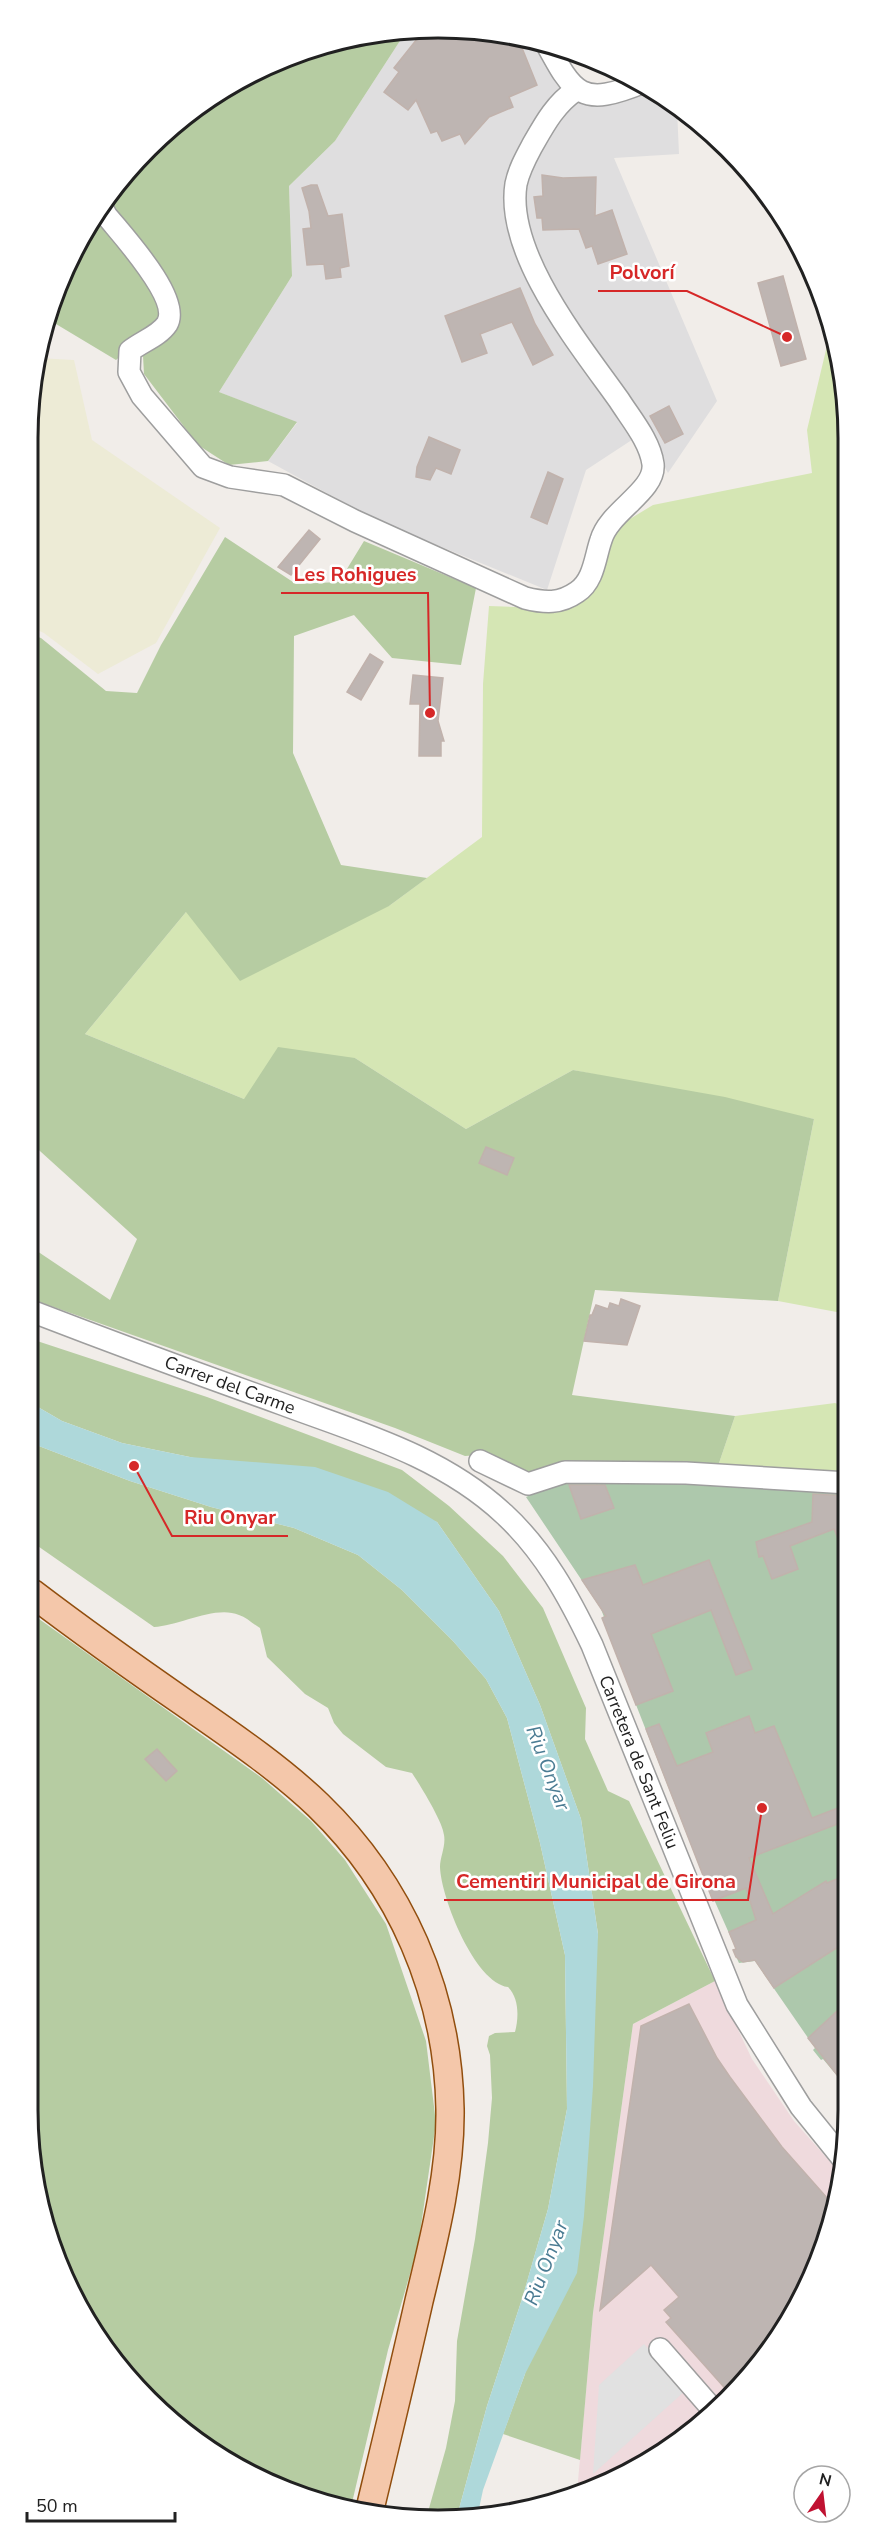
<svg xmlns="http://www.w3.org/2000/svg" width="876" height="2548" viewBox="0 0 876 2548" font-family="'Nunito Sans',sans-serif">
<rect width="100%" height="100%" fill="#f1ede9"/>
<!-- residential -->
<path fill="#dfdedf" d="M465,28l79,13 27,35 17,10 56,-4 33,27 2,45 -65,4 103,243 -49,72 -24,-41 -58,38 -39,120 -169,-69 -110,-60 29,-38 -78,-31 73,-116 -3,-90 46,-45 72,-111z"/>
<!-- commercial -->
<path fill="#efdadd" d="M715,1981l37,78 42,62 47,53 -6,42 -55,123 -51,61 -62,52 -90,40 16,-179 40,-289z"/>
<!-- farmland -->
<path fill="#edebd6" d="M38,358l36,2 18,80 128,88 -64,115 -58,31 -54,-41 -16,-7 -1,-188z"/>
<!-- grass -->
<g fill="#d5e6b4">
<path d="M830,333l15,51 2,934 -5,-5 -64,-12 36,-182 -241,-49 -107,59 -111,-71 -111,41 -159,-65 101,-122 203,-6 93,-69 1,-153 6,-78 74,3 24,-10 28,-71 38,-23 159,-32 -5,-43z"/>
<path d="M835,1403l13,5v70l-130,-12 17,-50z"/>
</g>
<!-- forest -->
<g fill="#b6cca2">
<path d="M407,30l-72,111 -46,45 3,90 -73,116 78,30 -29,39 -39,4 -31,-20 -54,-71 -1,-18 29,-26 9,-19 -29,-50 -41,-52 -5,-12 61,-68 65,-47 74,-33 78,-18z"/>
<path d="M96,213l62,80 5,20 -6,10 -41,37 -65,-39 -7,2 25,-66z"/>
<path d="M225,537l71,47 43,-2 25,-41 112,47 -15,77 -69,-7 -38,-43 -60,21 -1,117 48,112 86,13 -38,28 -149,75 -54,-69 -101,122 159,65 34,-52 77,11 111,71 107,-59 152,27 89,22 -36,182 -183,-11 -23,105 163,21 -17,50 -190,13 -50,-24 -13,1 -70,-28 -364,-129v-52l79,53 27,-61 -107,-97 -2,-508 13,4 65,53 31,2 24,-48z"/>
<path d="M31,1339l176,58 195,73 47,36 54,50 40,52 43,100 -1,31 23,52 21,10 86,180 -82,43 -40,289 -13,147 -77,-26 22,-60 73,-440 -17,-115 -41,-114 -41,-94 -62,-89 -247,-65 -68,-14 -60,-22 -31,-18z"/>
<path d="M31,1443l99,38 81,26 83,21 64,27 44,35 51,51 33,38 21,39 33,125 25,112 2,154 -19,100 -26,90 -35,107 -31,114 -30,-1 20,-71 9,-47 2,-60 18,-102 13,-96 4,-45 -2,-43 -3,-9 2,-10 6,-3 20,-1c4,-15 4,-34 -7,-45 -33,-4 -67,-89 -68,-120 0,-10 6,-21 4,-32 -1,-13 -24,-50 -32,-62l-26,-6 -43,-33 -9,-11 -6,-15 -23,-14 -38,-37 -7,-29c-7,-4 -14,-11 -21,-13 -24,-10 -60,11 -85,12l-122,-85z"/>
<path d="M32,1614l230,164 49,43 34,39 41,64 40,117 10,82 -18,123 -30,104 -37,157 -95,-29 -68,-42 -59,-55 -71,-114 -23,-77z"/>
</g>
<!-- cemetery -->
<path fill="#adc8ac" d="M568,1478l280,10 1,602 -26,-31 -2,1 -8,-10 2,-2 -60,-87 -16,2 -6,-13 3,-1 -36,-81 -98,-250 2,-1 -3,-8 -75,-112z"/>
<!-- parking -->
<path fill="#e1e1e1" d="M644,2344l42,46 -93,84 6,-89z"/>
<!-- water -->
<path fill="#aed8da" d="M31,1403l31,18 60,22 68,14 125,10 73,25 49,30 62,89 41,94 41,114 17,115 -5,152 -9,130 -7,57 -52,101 -42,116 -6,28 -21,2 31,-114 35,-107 26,-90 19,-100 -2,-154 -25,-112 -33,-125 -21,-39 -33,-38 -51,-51 -44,-35 -64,-27 -83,-21 -81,-26 -99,-38z"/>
<!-- building -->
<g fill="#beb5b2" stroke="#c1b2ac" stroke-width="1.5">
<path d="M465,28l43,7 14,13 15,37 -28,12 4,10 -24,10 -24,27 -5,-10 -18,7 -5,-10 -6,2 -15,-33 -8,10 -24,-18 15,-20 -5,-4 31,-39z"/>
<path d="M542,175l21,3 33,-1 -1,39 17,-6 15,44 -29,10 -6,-18 -6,2 -7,-19 -36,1 -1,-12h-5l-3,-21 9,-1z"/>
<path d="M311,185h6l11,31 14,-2 7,52 -9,2 1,9 -15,2 -2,-15 -17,1 -4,-36 8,-1 -2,-17 -7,-23z"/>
<path d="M783,276l23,83 -25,7 -23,-83z"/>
<path d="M520,288l15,36 18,31 -20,10 -21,-43 -32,12 7,19 -25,9 -17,-46z"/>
<path d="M669,406l14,28 -18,9 -15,-27z"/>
<path d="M429,437l31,13 -9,24 -15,-6 -6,12 -14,-3 1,-10z"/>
<path d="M548,472l15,7 -16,45 -16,-7z"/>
<path d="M309,530l11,9 -29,36 -13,-8z"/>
<path d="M370,654l13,8 -22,38 -14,-8z"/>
<path d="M413,675l30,3 -5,43 6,20h-3v15h-22l1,-52h-10z"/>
<path d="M486,1147l28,11 -7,17 -28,-12z"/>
<path d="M621,1299l19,7 -13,39 -43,-4 6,-26h2l4,-10 12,4 2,-6 9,3z"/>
<path d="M569,1485h36l9,23 -33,11z"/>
<path d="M813,1494l35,2v66l-14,-33 -44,17 8,23 -26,10 -9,-23 -4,1 -3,-15 56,-20z"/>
<path d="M709,1560l43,109 -16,6 -25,-65 -60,24 22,57 -37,14 -34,-87 4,-2 -24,-36 53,-15 8,20z"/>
<path d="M749,1716l6,17 19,-7 38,92 36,-14v16l-99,38 24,56 53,-33 1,2 22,-9v66l-75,48 -19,-28 -12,2 -7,-5 -3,-7 3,-1 -7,-17 27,-12 -10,-32 -33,13 -67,-172 13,-5 18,42 36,-14 -7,-19z"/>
<path d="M157,1749l20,22 -11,10 -21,-22z"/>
<path d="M849,2000v90l-41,-52z"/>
<path d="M689,2004l28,54 13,19 52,70 54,61 -1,8 -55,123 -48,57 -66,-74 5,-4 -7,-8 15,-13 -28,-32 -51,45 41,-284z"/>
</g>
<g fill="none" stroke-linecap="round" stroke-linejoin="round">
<defs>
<g id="minor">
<path d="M545,41c29,54 36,67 99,41"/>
<path d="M101,205l5,10c16,20 76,84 61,109 -8,12 -26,18 -37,27l-1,21 13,24 61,71 27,10 54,8 71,36 170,77c20,5 35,6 52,-6 17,-11 18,-35 24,-52 8,-29 55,-49 52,-76 -3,-23 -22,-45 -34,-64 -39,-55 -114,-146 -103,-216 3,-14 9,-25 16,-38 12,-21 23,-42 44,-56"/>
<path d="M31,1311c83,32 167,63 251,93 78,29 160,52 222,110 40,37 65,83 88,131l145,360 64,102 42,52"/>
<path d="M480,1461l48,23 37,-12 121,1 162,10"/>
<path d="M660,2349l55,63"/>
</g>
<path id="major" d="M32,1593c50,38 102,75 154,111 46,32 92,63 132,101 83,80 130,188 132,304 1,64 -16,130 -31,192 -16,71 -33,141 -50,212"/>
</defs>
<!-- minor casing -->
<use href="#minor" stroke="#9e9e9e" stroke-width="24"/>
<!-- major casing -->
<use href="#major" stroke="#914e0e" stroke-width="30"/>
<!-- minor -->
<use href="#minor" stroke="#fff" stroke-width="21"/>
<!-- major -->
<use href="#major" stroke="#f4c7aa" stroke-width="27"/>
</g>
<g text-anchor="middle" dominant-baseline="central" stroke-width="5" stroke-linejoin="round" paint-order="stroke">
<!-- street labels -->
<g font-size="18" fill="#212121" stroke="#fff">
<text transform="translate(230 1385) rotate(20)">Carrer del Carme</text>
<text transform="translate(639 1762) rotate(68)">Carretera de Sant Feliu</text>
</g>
<!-- water labels -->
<g font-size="20" font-style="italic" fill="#4b7c93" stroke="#fff">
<text transform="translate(548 1768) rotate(69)">Riu Onyar</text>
<text transform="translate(546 2263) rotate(-69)">Riu Onyar</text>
</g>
</g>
<!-- crop -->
<path d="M0 0H876V2548H0ZM438 38H438A400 400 0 0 1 838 438V2110A400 400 0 0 1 438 2510H438A400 400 0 0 1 38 2110V438A400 400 0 0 1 438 38Z" fill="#fff" fill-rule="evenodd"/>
<path fill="none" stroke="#212121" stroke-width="3" d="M438 38H438A400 400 0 0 1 838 438V2110A400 400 0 0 1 438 2510H438A400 400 0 0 1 38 2110V438A400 400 0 0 1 438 38Z"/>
<!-- callouts -->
<path fill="none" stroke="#d62828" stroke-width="2" d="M787 337L687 291H598M430 713L428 593H281M134 1466L172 1536H288M762 1808L748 1900H444"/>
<g fill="#d62828" stroke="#fff" stroke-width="2">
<circle cx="787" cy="337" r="6"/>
<circle cx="430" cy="713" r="6"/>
<circle cx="134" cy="1466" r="6"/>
<circle cx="762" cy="1808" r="6"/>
</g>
<g font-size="20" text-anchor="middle" font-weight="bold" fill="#d62828" stroke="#fff" stroke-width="5" stroke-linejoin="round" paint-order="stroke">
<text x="642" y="279">Polvorí</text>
<text x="355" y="581">Les Rohigues</text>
<text x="230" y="1524">Riu Onyar</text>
<text x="596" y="1888">Cementiri Municipal de Girona</text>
</g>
<!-- north arrow -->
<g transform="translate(822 2494) rotate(14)"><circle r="28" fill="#ffffff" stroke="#a6a6a6" stroke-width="1.5"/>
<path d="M0-4.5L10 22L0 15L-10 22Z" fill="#c01232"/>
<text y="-9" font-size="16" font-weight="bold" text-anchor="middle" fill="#212121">N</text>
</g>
<!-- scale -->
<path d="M27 2512v9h148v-9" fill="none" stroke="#212121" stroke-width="3"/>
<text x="36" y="2512" font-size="18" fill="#212121" stroke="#ffffff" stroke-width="4.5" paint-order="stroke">50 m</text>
</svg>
